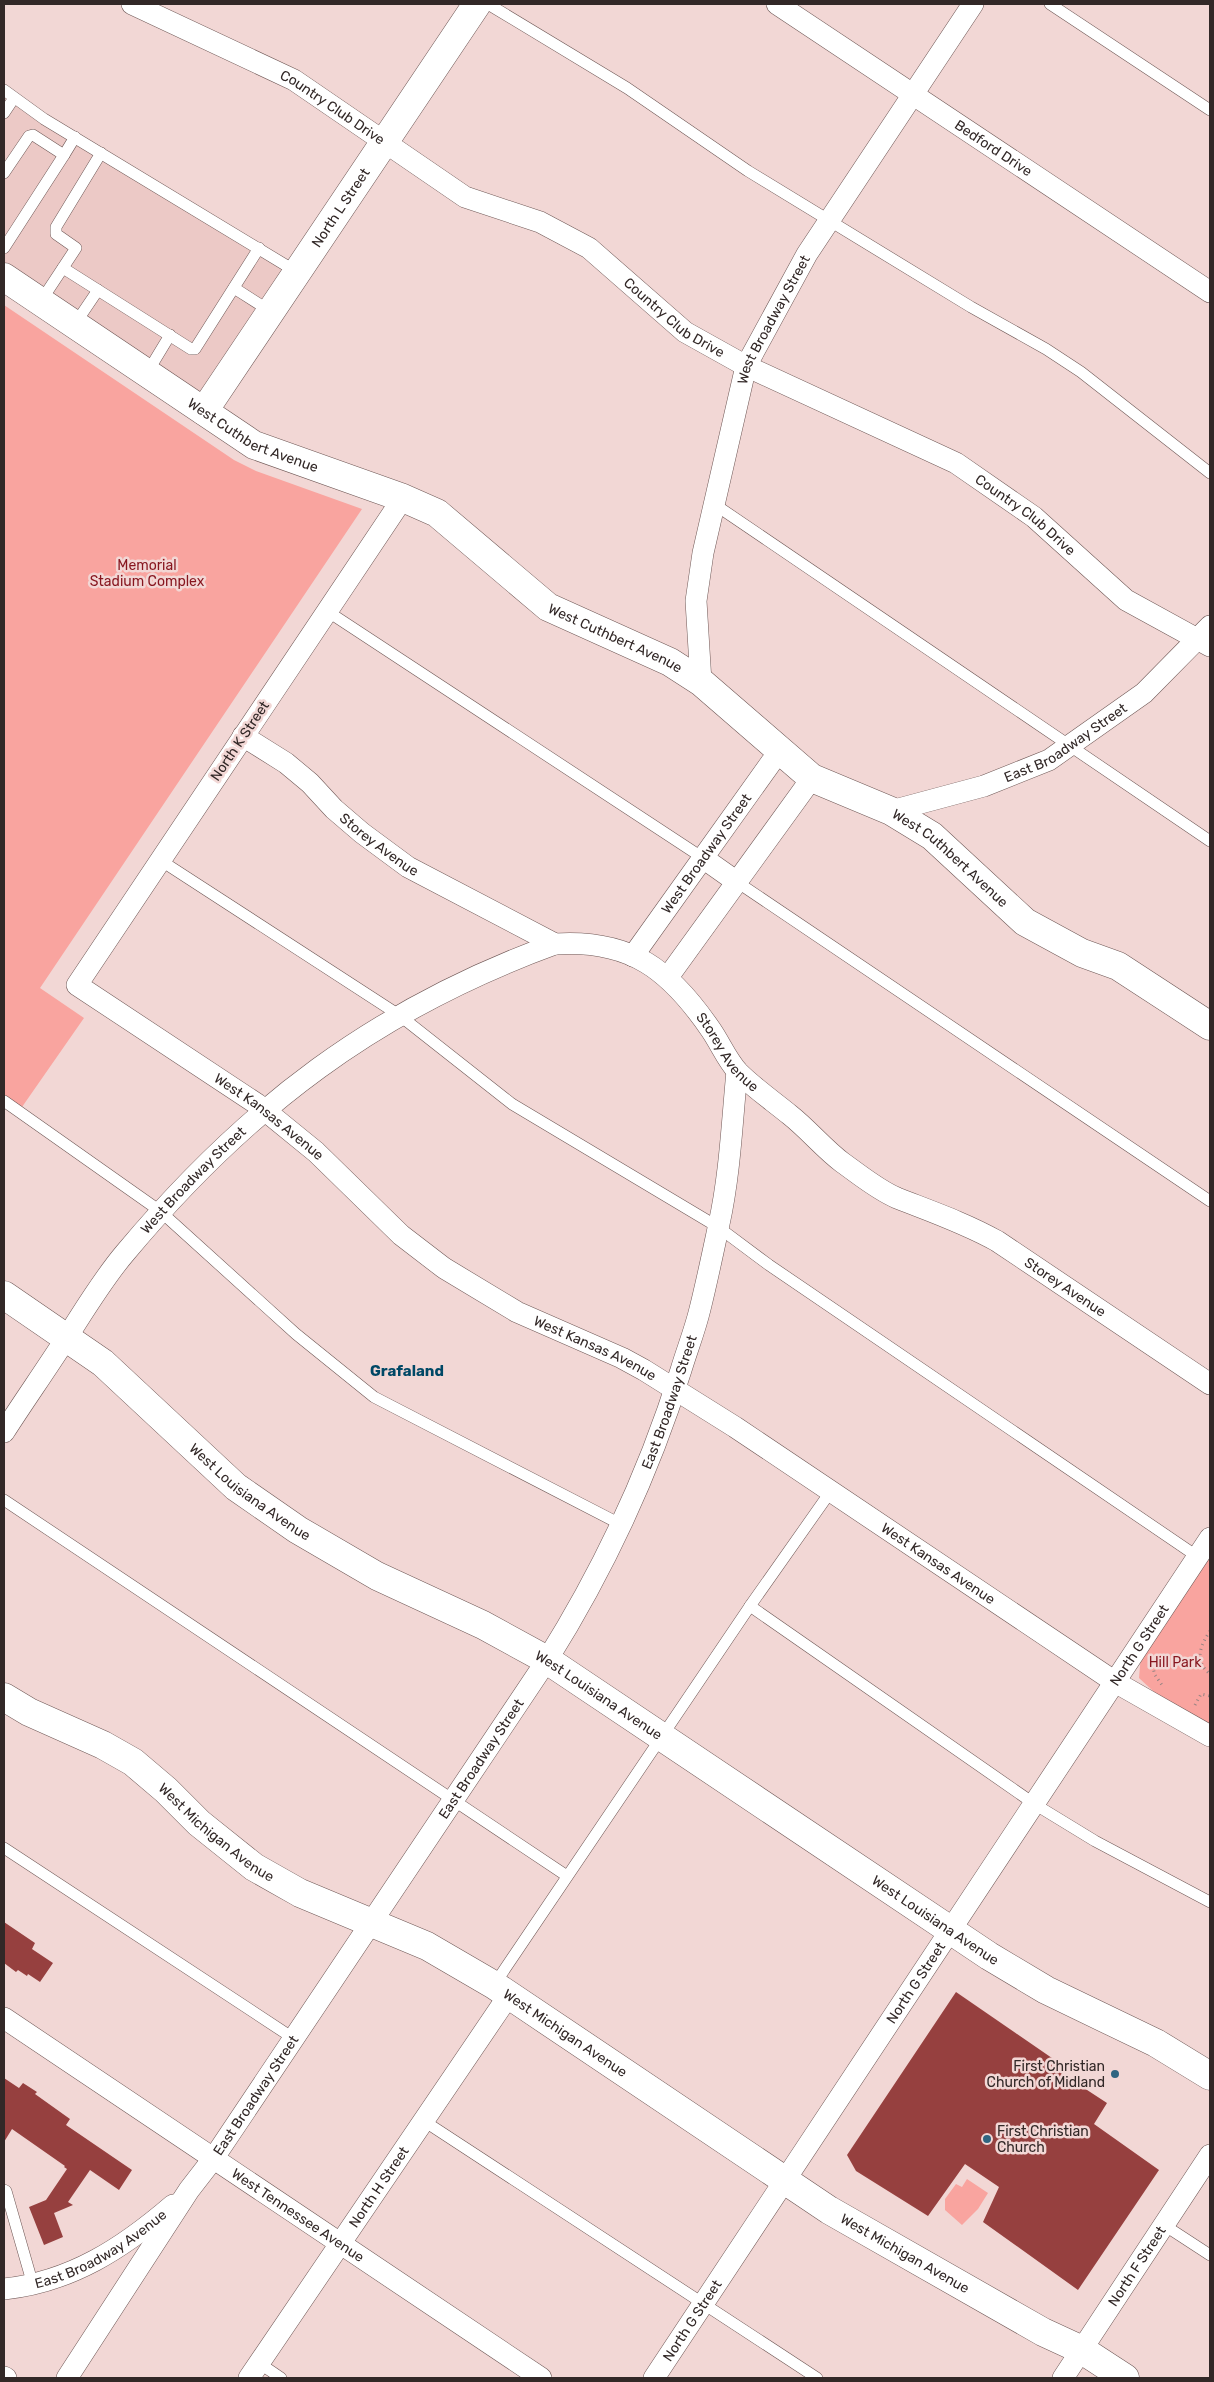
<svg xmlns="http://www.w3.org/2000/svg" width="1214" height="2382" viewBox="0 0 1214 2382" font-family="Rubik,sans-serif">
<rect width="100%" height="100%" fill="#f2d7d5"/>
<!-- built -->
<path fill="#ecc9c6" d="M4,91l293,182 -92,137 -201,-136z"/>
<!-- green -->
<g fill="#f9a49f">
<path d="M4,305l230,155 22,11 106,38 -322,479 44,30 -62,89 -18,-12z"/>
<path d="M1210,1542v184l-45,-24 -26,-24 3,-36z"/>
<path d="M967,2179l21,14 -10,16 -16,16 -17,-15v-11l11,-15 6,3z"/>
</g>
<!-- building -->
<g fill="#96403f">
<path d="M4,1922l31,21 -3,6 21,14 -13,19 -12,-8 -1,2 -9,-6 -2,2 -12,-9z"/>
<path d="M956,1992l109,75 -4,6 46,30 -13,21 65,46 -81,120 -95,-68 16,-35 -34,-23 -37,52 -72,-45 -9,-16z"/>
<path d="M4,2078l15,10 4,-5 14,9 -2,2 35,25 -4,6 66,45 -13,20 -29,-20 -22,32 5,3 -19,8 9,24 -19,8 -15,-38 17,-7 21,-31 -3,-2 1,-1 -53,-37 -8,13z"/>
</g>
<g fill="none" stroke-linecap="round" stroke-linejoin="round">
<defs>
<g id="lane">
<path d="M488,4l139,84 121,83 223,136 75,42 35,23 129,101"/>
<path d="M1050,4l160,106"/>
<path d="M4,90l40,29 253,153"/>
<path d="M4,113l10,-15"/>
<path d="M4,173l25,-37 4,-1 31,20 11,-18"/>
<path d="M4,248l60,-93"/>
<path d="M63,268l128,81h4l64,-101"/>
<path d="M234,288l36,23"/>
<path d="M41,301l35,-53 -20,-14v-7l45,-74"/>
<path d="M75,324l23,-34"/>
<path d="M147,373l23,-38"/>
<path d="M714,504l496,337"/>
<path d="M327,611l376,247"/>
<path d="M160,860l239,155 113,89 206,123 51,38 429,292"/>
<path d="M737,882l473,319"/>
<path d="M4,1101l156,110 136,123 78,63 248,128"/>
<path d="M831,1491l-81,115 286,199 59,36 115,61"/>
<path d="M4,1500l563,376"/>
<path d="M4,1848l289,190"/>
<path d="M494,1985l256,-379"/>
<path d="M424,2121l393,257"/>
<path d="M4,2190l2,1 27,94"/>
<path d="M1164,2225l46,30"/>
<path d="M259,2363l22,15"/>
</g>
<g id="street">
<path id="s1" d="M132,4l162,76 171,117 75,25 49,26 96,84 61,34 210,97 78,54 92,83 84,46"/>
<path id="s2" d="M777,4l433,288"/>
<path id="s3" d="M403,498l-326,487 180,119 59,48 85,83 43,33 73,44 105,46 22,12 91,57 380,255 95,54"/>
<path id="s4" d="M701,682l-5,-81 7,-48 43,-187 61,-112 166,-250"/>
<path id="s5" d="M243,736l43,27 24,20 24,26 28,24 46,34 147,77c76,-5 115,26 156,86 9,13 16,30 27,42 16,16 35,29 52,43 19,15 34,34 53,48 17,12 35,27 54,35 33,13 68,25 100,43l213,143"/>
<path id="s6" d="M891,811l93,-25 65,-26 95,-67 66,-67"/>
<path d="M703,858l34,24"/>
<path id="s7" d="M633,956l147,-206"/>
<path d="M668,977l144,-199"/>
<path id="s8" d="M4,1432c20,-31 41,-61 61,-92 19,-29 37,-60 60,-87 121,-145 251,-244 430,-309"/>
<path id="s9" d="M4,2018l537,360"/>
<path id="s10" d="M4,2289c67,-7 119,-41 169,-84"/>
<path d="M4,2377l2,1"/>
<path id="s11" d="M67,2378l122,-188 24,-31 334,-499c57,-91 102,-187 134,-290 6,-20 14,-40 19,-61 7,-28 13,-57 19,-85 11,-50 13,-102 18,-153"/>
<path id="s12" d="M249,2378l260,-383"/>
<path id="s13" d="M654,2378l556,-840"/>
<path id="s14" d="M1063,2378l147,-223"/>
</g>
<g id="secondary">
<path id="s15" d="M4,277l250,168 149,53 34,15 111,94 122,55 31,20 111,96 79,33 41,25 93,86 57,31 36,13 92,60"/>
<path id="s16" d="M204,411l273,-407"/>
<path id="s17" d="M4,1295l99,68 133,124 62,43 79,46 106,49 64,35 442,296 57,34 110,53 54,33"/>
<path id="s18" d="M4,1697l25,15 74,33 30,17 33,28 33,33 55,44 46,26 127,53 67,39 335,225 214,122 39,18 43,28"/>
</g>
</defs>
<!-- lane casing -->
<use href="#lane" stroke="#6f5856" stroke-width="12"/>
<!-- street casing -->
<use href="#street" stroke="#6f5856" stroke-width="22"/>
<!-- secondary casing -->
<use href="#secondary" stroke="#6f5856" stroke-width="29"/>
<!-- path -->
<g stroke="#968382" stroke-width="3" stroke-dasharray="1 4" stroke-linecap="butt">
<path d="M1210,1631c-10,15 -16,30 0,43"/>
<path d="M1151,1661l4,14 7,10"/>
<path d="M1195,1705l6,-11 9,2"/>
</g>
<!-- lane -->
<use href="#lane" stroke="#fff" stroke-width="11"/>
<!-- street -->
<use href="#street" stroke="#fff" stroke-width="21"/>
<!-- secondary -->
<use href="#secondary" stroke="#fff" stroke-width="28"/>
</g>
<!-- markers -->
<g fill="#306581" stroke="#f2d7d5" stroke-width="2">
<circle cx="1115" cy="2074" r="5"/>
<circle cx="987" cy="2139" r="5"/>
</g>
<g text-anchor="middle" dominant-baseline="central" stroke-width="5" stroke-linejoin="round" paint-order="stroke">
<!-- street labels -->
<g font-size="14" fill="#322827" stroke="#f2d7d5">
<text stroke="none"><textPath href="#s1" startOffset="226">Country Club Drive</textPath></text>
<text stroke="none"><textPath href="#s2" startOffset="260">Bedford Drive</textPath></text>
<text stroke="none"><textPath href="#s16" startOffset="245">North L Street</textPath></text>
<text stroke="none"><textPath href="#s1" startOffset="631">Country Club Drive</textPath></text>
<text stroke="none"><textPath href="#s4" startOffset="375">West Broadway Street</textPath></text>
<text stroke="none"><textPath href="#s15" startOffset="296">West Cuthbert Avenue</textPath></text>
<text stroke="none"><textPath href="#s1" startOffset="1036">Country Club Drive</textPath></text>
<text stroke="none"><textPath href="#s15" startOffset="716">West Cuthbert Avenue</textPath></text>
<text transform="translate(240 741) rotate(-56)">North K Street</text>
<text stroke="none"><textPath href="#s6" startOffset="189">East Broadway Street</textPath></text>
<text stroke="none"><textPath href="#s5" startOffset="175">Storey Avenue</textPath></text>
<text stroke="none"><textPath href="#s7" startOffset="126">West Broadway Street</textPath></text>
<text stroke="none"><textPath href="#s15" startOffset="1121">West Cuthbert Avenue</textPath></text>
<text stroke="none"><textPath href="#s5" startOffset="594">Storey Avenue</textPath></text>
<text stroke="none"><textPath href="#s3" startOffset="819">West Kansas Avenue</textPath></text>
<text stroke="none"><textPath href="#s8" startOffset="316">West Broadway Street</textPath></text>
<text stroke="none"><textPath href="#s5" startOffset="1011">Storey Avenue</textPath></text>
<text stroke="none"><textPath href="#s3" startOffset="1222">West Kansas Avenue</textPath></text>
<text stroke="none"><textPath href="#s11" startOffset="1150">East Broadway Street</textPath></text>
<text stroke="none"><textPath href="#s17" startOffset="316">West Louisiana Avenue</textPath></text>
<text stroke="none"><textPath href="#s3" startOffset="1628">West Kansas Avenue</textPath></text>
<text stroke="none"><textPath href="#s13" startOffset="879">North G Street</textPath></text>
<text stroke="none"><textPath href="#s17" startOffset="721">West Louisiana Avenue</textPath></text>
<text stroke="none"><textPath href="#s11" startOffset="745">East Broadway Street</textPath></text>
<text stroke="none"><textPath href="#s18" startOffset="254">West Michigan Avenue</textPath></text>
<text stroke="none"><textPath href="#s17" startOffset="1126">West Louisiana Avenue</textPath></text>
<text stroke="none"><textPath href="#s13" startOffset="474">North G Street</textPath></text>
<text stroke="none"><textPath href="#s18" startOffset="659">West Michigan Avenue</textPath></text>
<text stroke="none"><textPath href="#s11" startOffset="340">East Broadway Street</textPath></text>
<text stroke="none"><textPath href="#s12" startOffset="231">North H Street</textPath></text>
<text stroke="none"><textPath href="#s9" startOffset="354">West Tennessee Avenue</textPath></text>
<text stroke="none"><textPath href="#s10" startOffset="106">East Broadway Avenue</textPath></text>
<text stroke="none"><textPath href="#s18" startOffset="1064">West Michigan Avenue</textPath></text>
<text stroke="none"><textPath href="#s14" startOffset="134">North F Street</textPath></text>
<text stroke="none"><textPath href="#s13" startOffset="69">North G Street</textPath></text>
</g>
<!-- park labels -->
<g font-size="14" fill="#87161f" stroke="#f2d7d5">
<text x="147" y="565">Memorial<tspan x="147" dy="16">Stadium Complex</tspan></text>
<text x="1175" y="1662">Hill Park</text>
</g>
<!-- poi labels -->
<g font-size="14" fill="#322827" stroke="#f2d7d5" text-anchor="end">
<text x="1105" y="2066">First Christian<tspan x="1105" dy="16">Church of Midland</tspan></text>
<text x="997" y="2131" text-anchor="start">First Christian<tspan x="997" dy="16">Church</tspan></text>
</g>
<!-- neighbourhood labels -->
<g font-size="15" font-weight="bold" fill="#004866" stroke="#f2d7d5">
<text x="407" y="1371">Grafaland</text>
</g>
</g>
<!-- border -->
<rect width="1214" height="2382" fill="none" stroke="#322827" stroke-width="10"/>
</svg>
